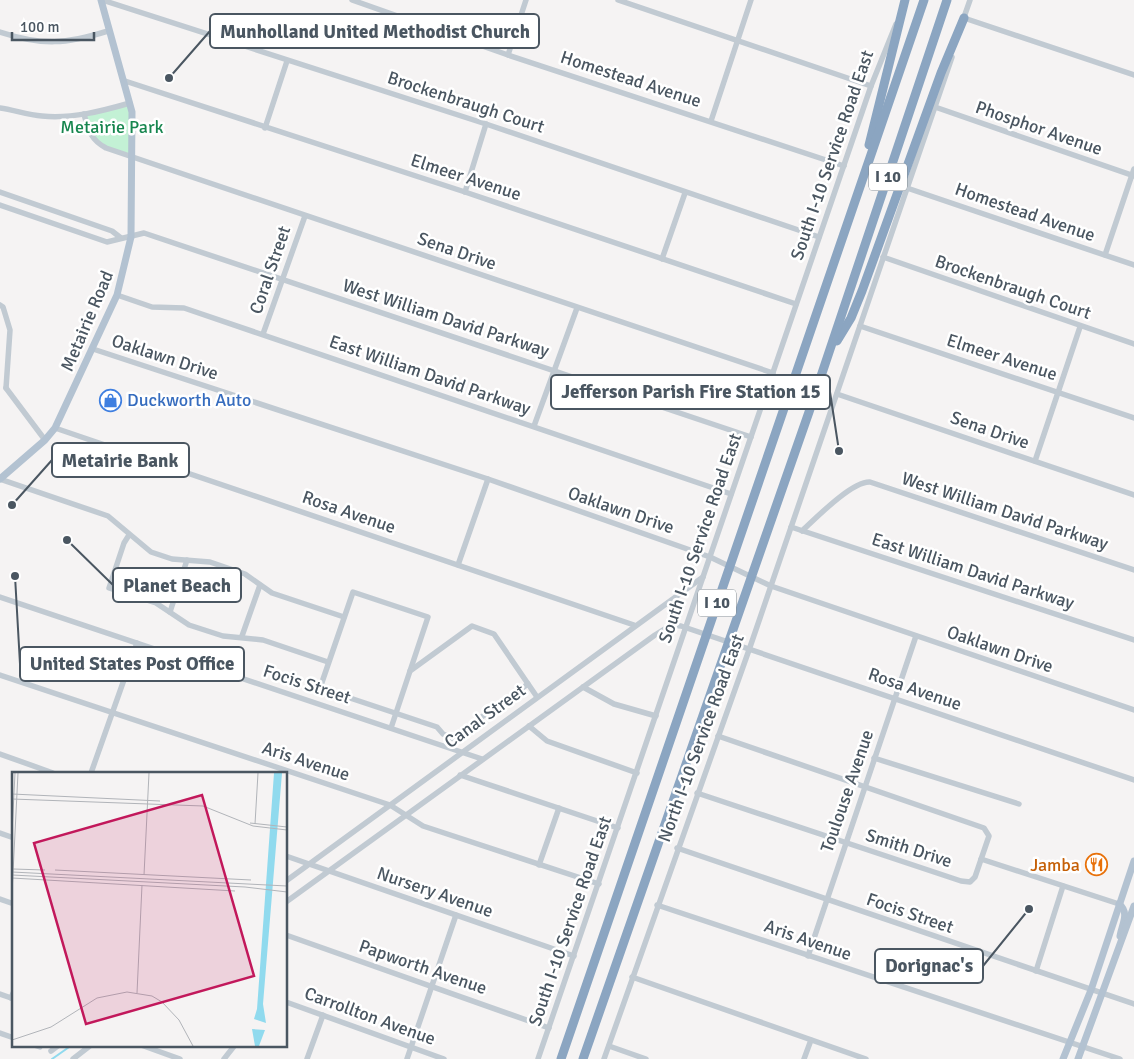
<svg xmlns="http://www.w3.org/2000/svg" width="1134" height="1059" viewBox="0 0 1134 1059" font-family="Signika,sans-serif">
<rect width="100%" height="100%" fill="#f5f3f3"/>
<!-- green -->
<path fill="#c3f1d5" d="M130,103l2,53c-27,-10 -40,-11 -48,-42z"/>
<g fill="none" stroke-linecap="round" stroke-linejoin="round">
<!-- stream -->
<path stroke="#90daee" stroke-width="2" d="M52,1059l20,-14"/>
<!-- minor -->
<g stroke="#c1cad2" stroke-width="5.5">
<path d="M102,0l384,124 333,113"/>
<path d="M352,0l156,55 336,111"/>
<path d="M618,0l253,86"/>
<path d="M964,18l170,57"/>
<path d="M963,20l7,-20"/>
<path d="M0,32c43,14 66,12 108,-1"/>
<path d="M508,55l18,-55"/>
<path d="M125,81l340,111 331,112"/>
<path d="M935,107l199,69"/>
<path d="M0,108c14,2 28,7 42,8 30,3 60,-5 88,-13"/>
<path d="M84,114c4,16 7,26 22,34l667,225"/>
<path d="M711,121l40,-121"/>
<path d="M265,128l22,-67"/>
<path d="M907,188l227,77"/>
<path d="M0,192l112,39 9,7"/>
<path d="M465,192l21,-68"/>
<path d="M0,205l107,37 37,-9 607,204"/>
<path d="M1105,255l29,-86"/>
<path d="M883,257l251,87"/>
<path d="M662,259l23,-66"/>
<path d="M117,295l35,12 32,1 547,186"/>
<path d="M0,305l3,2 7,23 -4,58"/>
<path d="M860,326l274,92"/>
<path d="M263,334l42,-118"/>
<path d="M93,349l395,130 222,78 61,29 363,124"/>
<path d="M6,388l39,52"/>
<path d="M837,394l297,101"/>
<path d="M534,426l43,-118"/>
<path d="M55,428l579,197"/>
<path d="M1035,461l45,-134"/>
<path d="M0,479l108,37 43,36 21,7 38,3 35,12 27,19 72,24"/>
<path d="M791,527l343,113"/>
<path d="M802,531c14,-13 50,-50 68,-49l264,88"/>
<path d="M129,535l-5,8 -15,45 47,15 33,22 34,11 40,4 65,22"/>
<path d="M458,565l30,-86"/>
<path d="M0,597l482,162"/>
<path d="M170,612l17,-52"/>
<path d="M242,636l18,-51"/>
<path d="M410,671l18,-54 -75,-25 -33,96 117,39 6,7 9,4 76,-54"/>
<path d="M0,675l390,130 33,21 176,58"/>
<path d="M583,687l31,17 42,12"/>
<path d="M529,726l18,15 90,32"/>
<path d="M391,728l19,-57 62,-45 22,8 43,63"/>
<path d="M0,754l53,19"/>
<path d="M874,758l145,46"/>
<path d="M91,773l46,-130"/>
<path d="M460,775l158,53"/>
<path d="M697,793l264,88 9,1 5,-5 14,-41 -5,-8 -266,-92"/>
<path d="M0,833l14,5"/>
<path d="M677,848l457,156"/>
<path d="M286,856l288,100"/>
<path d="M981,859l138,45"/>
<path d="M539,865l20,-57"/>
<path d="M286,881l417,-304"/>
<path d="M0,899l14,5"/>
<path d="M286,902l369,-267 16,-10 10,1 453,154"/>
<path d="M657,905l463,154"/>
<path d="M286,935l263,93"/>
<path d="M808,956l108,-320"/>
<path d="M1036,971l27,-85"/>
<path d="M632,977l234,82"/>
<path d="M0,994l14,5"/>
<path d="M11,998l3,-7"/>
<path d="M286,1002l158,57"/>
<path d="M0,1033l14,5"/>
<path d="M34,1045l6,2"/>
<path d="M141,1045l39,14"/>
<path d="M609,1046l37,13"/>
<path d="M51,1051l8,-6"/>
<path d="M73,1059l18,-14"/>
<path d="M224,1059l11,-14"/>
<path d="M307,1059l16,-44"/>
<path d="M407,1059l49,-144"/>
<path d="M538,1059l333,-973 25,-62"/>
<path d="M604,1059l145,-409 203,-593"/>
<path d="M804,1059l7,-19"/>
</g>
<!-- major -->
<g stroke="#b3c2d1" stroke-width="7">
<path d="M0,479l45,-39 10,-12 62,-133 14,-58 1,-125 -31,-112"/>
<path d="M1119,904c11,9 3,20 1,32"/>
<path d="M1063,1059l28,-69 43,-129"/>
<path d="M1078,1059l56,-153"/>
</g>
<!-- highway -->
<g stroke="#8ba5c1" stroke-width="9">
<path d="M869,145l36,-145"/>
<path d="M837,341l14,-23 11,-27 79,-218 23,-55"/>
<path d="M561,1059l363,-1059"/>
<path d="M583,1059l226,-647 138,-412"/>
</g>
</g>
<!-- icons -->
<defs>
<symbol id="shop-ring" viewBox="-11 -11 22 22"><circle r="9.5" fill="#fff" stroke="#3f7fe0" stroke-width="1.5"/><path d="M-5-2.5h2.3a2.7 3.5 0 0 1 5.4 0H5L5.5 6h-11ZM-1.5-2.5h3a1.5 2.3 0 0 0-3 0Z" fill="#3f7fe0"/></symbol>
<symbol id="restaurant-ring" viewBox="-11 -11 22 22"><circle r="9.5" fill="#fff" stroke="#e8710a" stroke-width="1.5"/><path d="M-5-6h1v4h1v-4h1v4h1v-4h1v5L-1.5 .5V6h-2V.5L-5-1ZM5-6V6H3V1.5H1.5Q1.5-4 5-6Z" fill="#e8710a"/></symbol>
</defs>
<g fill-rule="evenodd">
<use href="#shop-ring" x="98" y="388" width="25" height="25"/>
<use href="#restaurant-ring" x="1084" y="852" width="25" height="25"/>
</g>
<g text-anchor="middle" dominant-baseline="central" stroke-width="5" stroke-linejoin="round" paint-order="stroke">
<!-- shield labels -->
<g fill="#fff" stroke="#808990" stroke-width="1">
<rect x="869" y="163.5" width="38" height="27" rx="4"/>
<rect x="698" y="589.5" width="38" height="27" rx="4"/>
</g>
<g font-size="16" font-weight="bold" fill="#4a5661">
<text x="888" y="177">I 10</text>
<text x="717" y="603">I 10</text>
</g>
<!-- street labels -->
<g font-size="18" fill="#4a5661" stroke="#fff">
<text transform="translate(631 79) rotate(18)">Homestead Avenue</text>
<text transform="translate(466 102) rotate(18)">Brockenbraugh Court</text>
<text transform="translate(1039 128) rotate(19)">Phosphor Avenue</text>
<text transform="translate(832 155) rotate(-71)">South I-10 Service Road East</text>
<text transform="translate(466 177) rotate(18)">Elmeer Avenue</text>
<text transform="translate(1025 212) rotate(19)">Homestead Avenue</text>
<text transform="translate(457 251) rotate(19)">Sena Drive</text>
<text transform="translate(270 270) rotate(-71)">Coral Street</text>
<text transform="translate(1013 287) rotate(19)">Brockenbraugh Court</text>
<text transform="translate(446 318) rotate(18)">West William David Parkway</text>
<text transform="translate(87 321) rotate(-67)">Metairie Road</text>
<text transform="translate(165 357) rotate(18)">Oaklawn Drive</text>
<text transform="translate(1002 357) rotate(18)">Elmeer Avenue</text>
<text transform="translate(430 375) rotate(19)">East William David Parkway</text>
<text transform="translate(990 430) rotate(19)">Sena Drive</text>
<text transform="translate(621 510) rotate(19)">Oaklawn Drive</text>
<text transform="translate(1005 511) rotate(18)">West William David Parkway</text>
<text transform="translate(349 512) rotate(19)">Rosa Avenue</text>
<text transform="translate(700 538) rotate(-71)">South I-10 Service Road East</text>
<text transform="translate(973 571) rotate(18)">East William David Parkway</text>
<text transform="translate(1000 649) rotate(19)">Oaklawn Drive</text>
<text transform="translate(307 684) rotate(18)">Focis Street</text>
<text transform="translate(915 689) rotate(19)">Rosa Avenue</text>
<text transform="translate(485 716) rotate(-36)">Canal Street</text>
<text transform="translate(701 738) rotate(-70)">North I-10 Service Road East</text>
<text transform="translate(306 761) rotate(18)">Aris Avenue</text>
<text transform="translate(847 791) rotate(-71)">Toulouse Avenue</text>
<text transform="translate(909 848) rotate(18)">Smith Drive</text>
<text transform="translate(435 892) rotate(19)">Nursery Avenue</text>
<text transform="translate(910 913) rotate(19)">Focis Street</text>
<text transform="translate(570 921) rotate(-71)">South I-10 Service Road East</text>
<text transform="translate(808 940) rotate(19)">Aris Avenue</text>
<text transform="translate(423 967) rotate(19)">Papworth Avenue</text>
<text transform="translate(370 1016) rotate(20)">Carrollton Avenue</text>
</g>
<!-- park labels -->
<g font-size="18" fill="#17864f" stroke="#fff">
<text x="112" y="127">Metairie Park</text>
</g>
<!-- shop labels -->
<g font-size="18" fill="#366cbe" stroke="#fff" text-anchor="start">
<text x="127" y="400">Duckworth Auto</text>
</g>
<!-- food labels -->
<g font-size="18" fill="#c56008" stroke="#fff" text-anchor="end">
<text x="1080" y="865">Jamba</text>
</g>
</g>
<!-- overview -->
<g transform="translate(12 772)">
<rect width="275" height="275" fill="#f5f3f3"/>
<path d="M262,1h8l-19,231 3,19 -12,-4 3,-10zM240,257l13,1 -6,16h-4z" fill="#90daee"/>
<path fill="none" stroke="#b1b4b9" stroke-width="1" d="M0,22l148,7M0,27l191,7 50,20 34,4M238,51l37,4M243,52l3,-51M0,61l3,-60M1,97l32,1M43,98l196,10M0,100l275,14M0,103l233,12 42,5M132,103l5,-102M0,106l223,13M0,121l6,-120M125,221l5,-108M0,268l39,-13 46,-29 30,-6 25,4 10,6 17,18 14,26"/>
<path fill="#c2185b" fill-opacity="0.15" stroke="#c2185b" stroke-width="2.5" d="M190,23l52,181 -168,48 -52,-181z"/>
<rect width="275" height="275" fill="none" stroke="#4a5661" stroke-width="2.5"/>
</g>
<!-- callouts -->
<path fill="none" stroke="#4a5661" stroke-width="2" d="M169 78L210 31M839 451L830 392M12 505L52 460M67 540L113 585M15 576L20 664M1029 909L983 966"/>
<g fill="#4a5661" stroke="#fff" stroke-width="2">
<circle cx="169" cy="78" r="5"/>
<circle cx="839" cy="451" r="5"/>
<circle cx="12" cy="505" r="5"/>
<circle cx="67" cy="540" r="5"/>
<circle cx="15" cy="576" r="5"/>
<circle cx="1029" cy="909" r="5"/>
</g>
<g fill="#fff" stroke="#4a5661" stroke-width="2">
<rect x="210" y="14" width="329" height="34" rx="5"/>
<rect x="551" y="375" width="279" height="34" rx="5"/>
<rect x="52" y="443" width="137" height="34" rx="5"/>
<rect x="113" y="568" width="128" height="34" rx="5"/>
<rect x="20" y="647" width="224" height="34" rx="5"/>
<rect x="875" y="949" width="108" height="34" rx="5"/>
</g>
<g font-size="19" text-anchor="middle" font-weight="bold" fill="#4a5661">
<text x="375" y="38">Munholland United Methodist Church</text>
<text x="691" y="398">Jefferson Parish Fire Station 15</text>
<text x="120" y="467">Metairie Bank</text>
<text x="177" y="592">Planet Beach</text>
<text x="132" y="670">United States Post Office</text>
<text x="929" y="972">Dorignac's</text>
</g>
<!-- scale -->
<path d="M12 32v8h82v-8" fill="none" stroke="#4a5661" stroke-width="2.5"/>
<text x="20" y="32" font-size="15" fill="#4a5661" stroke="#ffffff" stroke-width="4" paint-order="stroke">100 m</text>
</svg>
